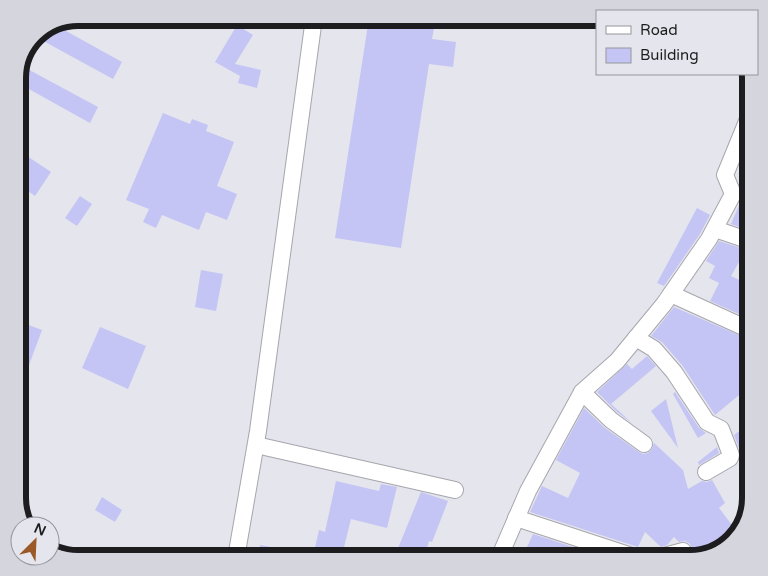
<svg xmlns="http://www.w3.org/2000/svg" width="768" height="576" viewBox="0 0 768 576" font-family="'Varela Round',sans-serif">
<rect width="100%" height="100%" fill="#e5e5ed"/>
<!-- building -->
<g fill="#c4c5f4">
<path d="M369,18h67l-4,21 24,3 -3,25 -24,-3 -28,184 -66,-10z"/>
<path d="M237,25l16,10 -18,29 26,6 -4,18 -19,-5 2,-7 -25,-14z"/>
<path d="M57,26l65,36 -9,17 -77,-42 2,-4z"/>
<path d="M22,66l76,41 -8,16 -72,-40v-9z"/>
<path d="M163,113l27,11 2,-5 16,6 -2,6 28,11 -17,44 20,8 -10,26 -21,-8 -7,18 -37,-15 -6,13 -13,-6 6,-13 -23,-9z"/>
<path d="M18,150l33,22 -16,24 -17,-12z"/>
<path d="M750,180v51l-19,-7z"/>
<path d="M80,196l12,8 -15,22 -12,-8z"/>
<path d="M697,208l13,7 -10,19 -36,52 -7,-3z"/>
<path d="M719,241l31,10v7l-7,-3 -12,21 19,9v34l-40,-18 9,-18 -10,-5 6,-12 -9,-5z"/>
<path d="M201,270l22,4 -7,37 -21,-4z"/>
<path d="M674,307l76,33v46l-35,29 -33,-50 -20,-23 -11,-6z"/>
<path d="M18,321l24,9 -23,62h-1z"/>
<path d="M100,327l46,19 -18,43 -46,-21z"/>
<path d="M647,356l9,10 -45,38 21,19 -15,-11 -20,-20 30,-28 5,5z"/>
<path d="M675,392l24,36 7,5 -8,5 -25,-44z"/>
<path d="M666,399l12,49 -27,-37z"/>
<path d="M584,408l21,20 34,24 4,2 5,-1 4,-4 2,-6 29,27 5,19 14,-8 5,1 5,-2 13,23 -6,5 19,25 -5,4 -41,20 1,-8 -3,-5 -5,-3 -6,1 -5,-5 -7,8 -6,2 -16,-15 -7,15 -108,-35 12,-26 26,12 12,-25 -24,-13z"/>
<path d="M750,423v44l-9,-13 -7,-19z"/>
<path d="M717,447l2,6 -20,12 -1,-3z"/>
<path d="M336,481l43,10 2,-7 16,3 -10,41 -36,-9 -9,36 -27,-7 4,-18 6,2z"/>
<path d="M421,492l27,9 -16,41 -3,-1 -5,17h-30z"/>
<path d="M102,497l20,13 -7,12 -20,-12z"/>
<path d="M533,534l74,24h-85z"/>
<path d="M260,545l38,7 -1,6h-40z"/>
</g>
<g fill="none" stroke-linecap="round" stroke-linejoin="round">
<defs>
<g id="street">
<path d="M715,229l35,12"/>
<path d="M671,294l79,36"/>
<path d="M636,338l18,11 20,23 33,50 14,7 10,26 -1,3 -24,14"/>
<path d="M582,392l29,28 33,24"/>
<path d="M256,445l199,45"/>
<path d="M516,518l122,40"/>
<path d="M236,558l22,-127 56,-413"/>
<path d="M499,558l29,-67 54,-99 35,-31 47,-57 45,-65 24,-45 -8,-19 25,-61"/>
<path d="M657,558l26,-7"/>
</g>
</defs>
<!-- street casing -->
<use href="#street" stroke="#a6a6ad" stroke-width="18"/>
<!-- street -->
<use href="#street" stroke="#fff" stroke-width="16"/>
</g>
<!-- crop -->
<path d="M0 0H768V576H0ZM78 26H690A52 52 0 0 1 742 78V498A52 52 0 0 1 690 550H78A52 52 0 0 1 26 498V78A52 52 0 0 1 78 26Z" fill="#d5d5dd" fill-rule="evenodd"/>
<path fill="none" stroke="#1d1d20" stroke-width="6" d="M78 26H690A52 52 0 0 1 742 78V498A52 52 0 0 1 690 550H78A52 52 0 0 1 26 498V78A52 52 0 0 1 78 26Z"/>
<!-- legend -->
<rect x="596" y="10" width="162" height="65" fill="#e5e5ed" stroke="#95959b"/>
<rect x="606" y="26" width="25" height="8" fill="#ffffff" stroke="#95959b"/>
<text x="640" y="35" font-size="15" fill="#1d1d20">Road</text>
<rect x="606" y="48" width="25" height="15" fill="#c4c5f4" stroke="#95959b"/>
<text x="640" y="60" font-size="15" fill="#1d1d20">Building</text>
<!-- north arrow -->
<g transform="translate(35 541) rotate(24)"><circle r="24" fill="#e5e5ed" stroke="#95959b"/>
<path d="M0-4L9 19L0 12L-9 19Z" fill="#9c5928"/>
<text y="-8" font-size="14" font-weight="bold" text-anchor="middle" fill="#1d1d20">N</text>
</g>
</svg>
